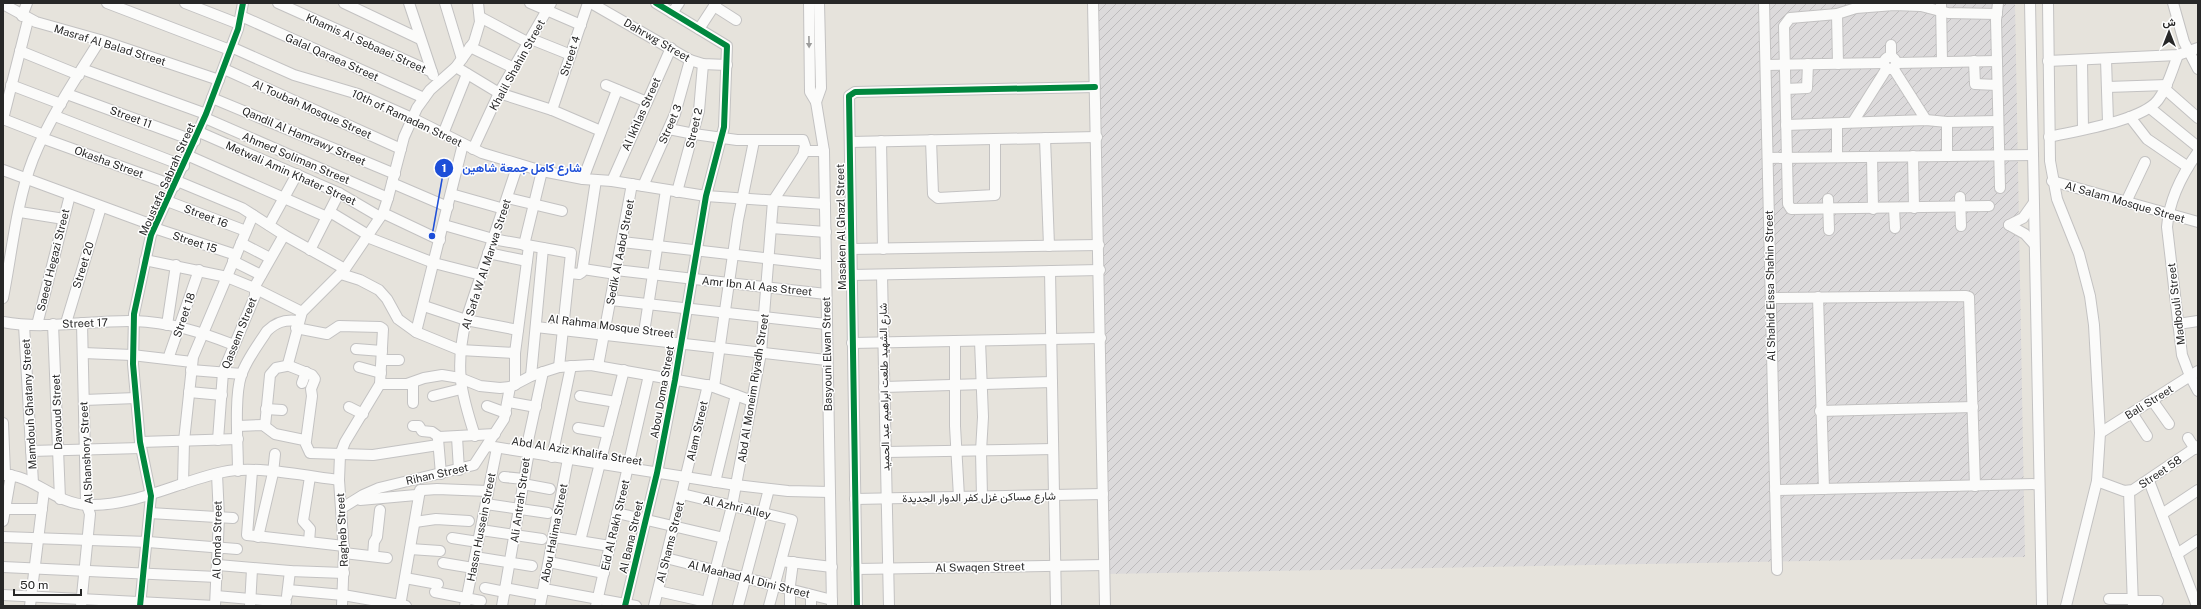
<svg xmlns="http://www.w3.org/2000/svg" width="2201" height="609" viewBox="0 0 2201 609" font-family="'Public Sans',Vazirmatn,sans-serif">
<defs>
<pattern id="industrial-furrows" width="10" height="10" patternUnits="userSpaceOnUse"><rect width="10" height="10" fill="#dcdadb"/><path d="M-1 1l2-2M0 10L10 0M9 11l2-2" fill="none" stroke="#bdbbbc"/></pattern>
</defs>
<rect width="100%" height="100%" fill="#e6e3dc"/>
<!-- industrial -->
<path fill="url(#industrial-furrows)" d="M1095,3h920l10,554 -920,17z"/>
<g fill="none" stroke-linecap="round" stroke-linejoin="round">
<defs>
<g id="minor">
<path d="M107,3l123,47"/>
<path d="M185,3l54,21"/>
<path d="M278,3l154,69"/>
<path d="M344,3l76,36"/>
<path d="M409,3l24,72"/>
<path d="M445,3l17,56"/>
<path d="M530,3l51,22"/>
<path d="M591,3l99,57 13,4 24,1"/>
<path d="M809,3l1,89 6,10 8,49 8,455"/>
<path d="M1093,3l12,603"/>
<path d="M1764,3l13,567"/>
<path d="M1941,3l1,59"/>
<path d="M1998,3l-2,17 4,168"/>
<path d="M2030,3l12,603"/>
<path d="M2048,3l2,158 7,38 22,55 11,42 4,29 6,108 -3,48 -31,125"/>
<path d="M2173,3l11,39 14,27"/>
<path d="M3,4l33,18 64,18 119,40"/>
<path d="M714,6l22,14"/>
<path d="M672,13l7,-10"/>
<path d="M1837,14l1,50"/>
<path d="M22,16l5,-13"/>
<path d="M241,16l183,82"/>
<path d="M480,17l49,26"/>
<path d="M699,29l17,-26"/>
<path d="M531,39l40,16"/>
<path d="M1891,45v12"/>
<path d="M231,47l63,28 64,19 54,24 70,35 60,18 41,8 29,2 94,15 119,8"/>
<path d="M470,47l44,21"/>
<path d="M20,51l59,24"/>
<circle cx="1890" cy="63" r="6"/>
<path d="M2106,59l2,63"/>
<path d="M2082,60l1,69"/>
<path d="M1974,61l1,23 22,1"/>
<path d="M2048,61l130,-6 20,-7"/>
<path d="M1896,63l101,-2"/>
<path d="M1766,65l118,-2"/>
<path d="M456,67l43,26 53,17 49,21"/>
<path d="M1893,68l33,52"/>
<path d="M82,69l124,45"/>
<path d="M224,69l177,80"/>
<path d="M11,85l50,19"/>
<path d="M606,85l41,17"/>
<path d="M2107,87l60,-2"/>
<path d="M1786,89l21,-1 1,-24"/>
<path d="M2165,89l33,29"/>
<path d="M67,94l128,47"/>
<path d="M212,98l183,76"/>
<path d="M816,102l5,-14 -2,-85"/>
<path d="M2150,108l48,39"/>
<path d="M552,110l36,-107"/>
<path d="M55,116l129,50"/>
<path d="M2130,117l17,22 41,28"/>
<path d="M205,118l183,80"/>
<path d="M3,119l25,-99"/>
<path d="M3,119l41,16"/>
<path d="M1853,122l34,-54"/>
<path d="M1947,122v34"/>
<path d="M1837,124v33"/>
<path d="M1786,125l140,-5 21,2 51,-1"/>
<path d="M669,129l25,5 43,6h66l2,6 -2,9 -30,46 -12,152 -29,153 -26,100"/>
<path d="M199,132l140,61 41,24"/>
<path d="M443,134l24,-60"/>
<path d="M2049,137c26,-6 93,-16 109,-37 10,-13 14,-30 20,-45"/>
<path d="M42,138l133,48"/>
<path d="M1045,138l4,108"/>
<path d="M931,140l2,54 5,4 57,-3v-56"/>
<path d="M881,141l2,108"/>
<path d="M850,142l247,-5"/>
<path d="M473,149l26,-56 52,-90"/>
<path d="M805,151h19"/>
<path d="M2198,152c-15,21 -29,48 -31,75l15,128 8,21 8,15"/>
<path d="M189,156l138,61"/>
<path d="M1913,156l1,52"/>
<path d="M1872,157l1,52"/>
<path d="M1768,158l265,-3"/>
<path d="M3,170l152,56"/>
<path d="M583,179l34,-89"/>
<path d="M177,181l65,27 42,27 61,34"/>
<path d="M612,181l59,-133"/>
<path d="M2052,181l146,41"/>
<path d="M392,183l56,24"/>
<path d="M643,186l32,-72 15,-54"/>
<path d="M677,192l22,-81 4,-47"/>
<path d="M451,194l53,15"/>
<path d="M1960,197l1,29"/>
<path d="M508,198l54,13"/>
<path d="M1828,199l1,31"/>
<path d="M167,201l79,30"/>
<path d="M2126,202l19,-40"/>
<path d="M1989,206l-198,3 -3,-5 -4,-178 6,-8 47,-4 19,-6 38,-3 27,1 27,7 49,1"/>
<path d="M1894,208l1,20"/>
<path d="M20,212l44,7"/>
<path d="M330,212l38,23"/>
<path d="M383,213l57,27"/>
<path d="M269,225l28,-51"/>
<path d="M444,225l49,14 78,14 -12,114"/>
<path d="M2009,225l14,-7 10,-14"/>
<path d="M2009,225l16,9 9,10"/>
<path d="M154,228l82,27"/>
<path d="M771,228l55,4"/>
<path d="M367,237l67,26 47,12"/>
<path d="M622,242l204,23"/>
<path d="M241,243l29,15"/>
<path d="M524,245l18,-74"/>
<path d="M851,249l248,-4"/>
<path d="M310,250l29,-57"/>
<path d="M488,253l39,8"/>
<path d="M145,260l82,17 27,11 48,24"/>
<path d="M233,261l28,14"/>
<path d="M583,269l33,5"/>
<path d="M616,270l210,24"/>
<path d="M1050,271l6,335"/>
<path d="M570,273l9,1 3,-2 14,-92"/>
<path d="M341,274l19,6 19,10 8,9 11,20 18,13 44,18 55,3"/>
<path d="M851,275l249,-5"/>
<path d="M882,275l7,331"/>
<path d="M1818,297l6,192"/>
<path d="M3,298c9,-45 13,-95 30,-139 17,-42 43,-81 67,-119"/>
<path d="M1771,298l195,-2 3,1 6,189"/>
<path d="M611,300l215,24"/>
<path d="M424,306l42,14 52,10"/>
<path d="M3,322c42,8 88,-2 131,-1 35,1 67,11 100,24"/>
<path d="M66,323l35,-116"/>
<path d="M53,324l7,175"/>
<path d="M2178,324l20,-3"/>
<path d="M24,325l9,158"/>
<path d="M37,325l33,-130"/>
<path d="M167,325l9,-60"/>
<path d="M536,327l290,33"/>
<path d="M296,328l31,6 12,-8 41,1 3,2 -3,55 -35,58 -5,13 -1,25 5,73 -2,53"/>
<path d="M416,332l47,-188"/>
<path d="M643,339l23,-149"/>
<path d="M955,341v85l4,71"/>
<path d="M980,341l3,76 -2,34 1,46"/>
<path d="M852,343l249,-5"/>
<path d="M356,349l26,2"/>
<path d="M83,353l49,2 60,7"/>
<path d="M168,359l31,-89"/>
<path d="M382,360h17"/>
<path d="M287,365l25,10 3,4 -4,10 1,7 -6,45"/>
<path d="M598,366l34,-182"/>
<path d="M359,367l22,6"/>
<path d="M191,370l51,4"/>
<path d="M531,376l12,-128"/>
<path d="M302,383l4,-11"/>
<path d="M413,383v20"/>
<path d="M380,384h27l17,-6 18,-3 18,3 20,8 20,2 10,-1 21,-11 28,-9 32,-2 120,21 41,15"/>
<path d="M515,385v-32l14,-107"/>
<path d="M714,387l24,-167 16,-79"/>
<path d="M884,387l168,-5"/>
<path d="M189,392l33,3"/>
<path d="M433,396l28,-7"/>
<path d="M580,396l36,6"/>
<path d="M84,400l52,-2"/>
<path d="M2152,400l17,24"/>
<path d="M508,402l28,5"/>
<path d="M487,406l19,7"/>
<path d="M349,407l14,7"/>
<path d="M266,409l16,1"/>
<path d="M1820,411l153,-4"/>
<path d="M2132,413l15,23"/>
<path d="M3,423l2,51"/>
<path d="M238,426l25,-1 12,9 29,6 6,13 63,2 65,-10"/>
<path d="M265,426l5,-51 6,-7 10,-2 2,-2 14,-52 43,-43 38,-56 5,-15 16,-61 13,-29 13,-18 26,-23 18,-25 6,-20 -2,-19"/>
<path d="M413,426h6l3,5 10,1 7,5 56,-3"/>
<path d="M578,428l30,5"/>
<path d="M2100,433l98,-62"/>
<path d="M475,436c-15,-46 -20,-68 -9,-116l52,-156"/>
<path d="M457,437l2,33"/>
<path d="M2188,438l7,11"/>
<path d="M438,439l3,35"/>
<path d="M218,440l5,-68 32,-76v-10l29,-51"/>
<path d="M140,442l98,-3"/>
<path d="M488,446l248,39 52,6 42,1"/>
<path d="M31,451l110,-3"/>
<path d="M886,452l167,-3"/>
<path d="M552,457l19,-91"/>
<path d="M238,471c0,-25 -4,-73 3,-95 5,-16 17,-31 26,-45 9,-9 18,-12 31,-10"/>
<path d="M252,471l-5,64 97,11"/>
<path d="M3,475c30,-1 51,29 85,30 48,1 89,-23 135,-33 31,-7 83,4 116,8"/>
<path d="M504,477l20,2"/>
<path d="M2097,481l27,10 9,-1 65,-44"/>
<path d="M2149,481l48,125"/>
<path d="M715,482l21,-87"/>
<path d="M183,484l1,-43 9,-84 60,-142"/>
<path d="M523,484l27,5"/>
<path d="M1775,490l264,-6"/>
<path d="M2129,491l4,115"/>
<path d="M682,494l110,26 -23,86"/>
<path d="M855,499l248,-5"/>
<path d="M360,500l56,-5 7,-5 14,-1 51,2"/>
<path d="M486,504l62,9"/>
<path d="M342,508l21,-13 16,-7 95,-23 30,-46 6,-32"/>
<path d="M3,509h39"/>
<path d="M150,513l83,5"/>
<path d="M617,513l107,25"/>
<path d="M2162,514l36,-24"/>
<path d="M3,521l8,-46"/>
<path d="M415,522l21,-3 33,2"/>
<path d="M481,530l61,9"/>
<path d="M3,537l145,5 89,7"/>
<path d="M258,537l15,-64 2,-19"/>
<path d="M554,537l56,9"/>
<path d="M452,538l26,4"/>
<path d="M580,541l44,-171"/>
<path d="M309,542l1,-13 -7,-8 7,-44"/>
<path d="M410,549l30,2"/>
<path d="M344,553l43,5"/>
<path d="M2177,554l21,-14"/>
<path d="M373,556l1,-14 3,-5 3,-27"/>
<path d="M475,557l57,9"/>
<path d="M666,558l166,42"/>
<path d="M781,561l51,6"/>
<path d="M549,562l55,11"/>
<path d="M443,563l30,5"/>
<path d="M218,565l72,6 54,2"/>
<path d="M3,567l214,10"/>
<path d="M856,569l248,-4"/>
<path d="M405,578l33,6"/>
<path d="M485,588l20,4"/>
<path d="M505,588l37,7"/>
<path d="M544,589l92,17"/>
<path d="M288,590l55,5 63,11"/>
<path d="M658,591l49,11"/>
<path d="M435,592l46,9"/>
<path d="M3,595l212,11"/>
<path d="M811,595v11"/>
<path d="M216,596l70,6"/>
<path d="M287,596l3,-25"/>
<path d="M2109,599h24"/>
<path d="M2133,601h25"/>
<path d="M30,606l14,-115"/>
<path d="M81,606l9,-92 -4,-11 -4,-180"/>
<path d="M140,606l11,-110 -11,-54 -7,-78 1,-50 17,-79 55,-121 32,-85 5,-26"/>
<path d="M215,606l4,-89 -2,-43"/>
<path d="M250,606l2,-37"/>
<path d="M400,606l20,-116"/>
<path d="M465,606l32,-158"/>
<path d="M502,606l26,-149 -2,-7 17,-78"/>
<path d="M540,606l28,-147"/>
<path d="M596,606l53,-231"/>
<path d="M625,606l32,-133 18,-93 31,-184 18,-69 3,-81 -71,-43"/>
<path d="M654,606l54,-221"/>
<path d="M738,606l31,-117"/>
<path d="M790,606v-21l3,-23"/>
<path d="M857,606l-8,-510 6,-4 240,-5"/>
</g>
</defs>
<!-- minor casing -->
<use href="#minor" stroke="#c3c2c2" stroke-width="12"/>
<!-- minor -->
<use href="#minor" stroke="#fbfbfa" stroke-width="10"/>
<defs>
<g id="cycleway">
<path d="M140,606l11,-110 -11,-54 -7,-78 1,-50 17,-79 55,-121 32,-85 5,-26"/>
<path d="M625,606l32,-133 18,-93 31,-184 18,-69 3,-81 -71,-43"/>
<path d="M857,606l-8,-510 6,-4 240,-5"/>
</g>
</defs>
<!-- cycleway casing -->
<use href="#cycleway" stroke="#fff" stroke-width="8"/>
<!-- cycleway -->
<use href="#cycleway" stroke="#00873e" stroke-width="6"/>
</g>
<!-- one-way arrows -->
<defs><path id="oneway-solid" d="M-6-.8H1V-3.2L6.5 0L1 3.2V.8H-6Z"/></defs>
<use fill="#9c9c9b" href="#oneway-solid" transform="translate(809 42) rotate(89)"/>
<g text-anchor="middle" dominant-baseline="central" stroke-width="3" stroke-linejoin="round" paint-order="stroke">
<!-- street labels -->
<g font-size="11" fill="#272727" stroke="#fff">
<text transform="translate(657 40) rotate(30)">Dahrwg Street</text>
<text transform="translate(366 43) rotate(24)">Khamis Al Sebaaei Street</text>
<text transform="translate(110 45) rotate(17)">Masraf Al Balad Street</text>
<text transform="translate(570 56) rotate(-72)">Street 4</text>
<text transform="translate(332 57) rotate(24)">Galal Qaraea Street</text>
<text transform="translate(517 65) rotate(-61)">Khalil Shahin Street</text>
<text transform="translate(312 109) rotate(24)">Al Toubah Mosque Street</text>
<text transform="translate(641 114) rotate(-66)">Al Ikhlas Street</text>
<text transform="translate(131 117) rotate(20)">Street 11</text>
<text transform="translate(407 118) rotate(25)">10th of Ramadan Street</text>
<text transform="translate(670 124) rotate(-67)">Street 3</text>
<text transform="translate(694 128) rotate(-77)">Street 2</text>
<text transform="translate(304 136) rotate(23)">Qandil Al Hamrawy Street</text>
<text transform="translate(296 158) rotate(23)">Ahmed Soliman Street</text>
<text transform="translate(109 162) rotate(20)">Okasha Street</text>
<text transform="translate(291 173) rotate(24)">Metwali Amin Khater Street</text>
<text transform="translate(167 179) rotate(-66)">Moustafa Sabrah Street</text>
<text transform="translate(2125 202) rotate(16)">Al Salam Mosque Street</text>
<text transform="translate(206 216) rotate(21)">Street 16</text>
<text transform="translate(841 227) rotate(-91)">Masaken Al Ghazl Street</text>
<text transform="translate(195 242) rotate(18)">Street 15</text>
<text transform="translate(620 252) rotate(-79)">Sedik Al Aabd Street</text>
<text transform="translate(53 260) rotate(-76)">Saeed Hegazi Street</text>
<text transform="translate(486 264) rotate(-72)">Al Safa W Al Marwa Street</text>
<text transform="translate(83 265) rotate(-73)">Street 20</text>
<text transform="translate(757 286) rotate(6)">Amr Ibn Al Aas Street</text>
<text transform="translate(1770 286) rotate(-91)">Al Shahid Eissa Shahin Street</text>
<text transform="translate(2176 304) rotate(-97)">Madbouli Street</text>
<text transform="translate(184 315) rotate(-71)">Street 18</text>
<text transform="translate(85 323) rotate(-2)">Street 17</text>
<text transform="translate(611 326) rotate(7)">Al Rahma Mosque Street</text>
<text transform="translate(239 333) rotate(-68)">Qassem Street</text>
<text transform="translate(827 354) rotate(-91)">Basyouni Elwan Street</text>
<text transform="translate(884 387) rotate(-91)">شارع الشهيد طلعت ابراهيم عبد الحميد</text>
<text transform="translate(753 388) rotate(-81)">Abd Al Moneim Riyadh Street</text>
<text transform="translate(662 392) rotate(-80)">Abou Doma Street</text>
<text transform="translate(2149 402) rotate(-32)">Bali Street</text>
<text transform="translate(29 404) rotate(-93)">Mamdouh Ghatany Street</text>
<text transform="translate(57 412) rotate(-92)">Dawoud Street</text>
<text transform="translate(697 431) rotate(-77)">Alam Street</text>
<text transform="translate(577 451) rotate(9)">Abd Al Aziz Khalifa Street</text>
<text transform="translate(86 453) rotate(-93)">Al Shanshory Street</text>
<text transform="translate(2160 472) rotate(-34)">Street 58</text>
<text transform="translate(437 474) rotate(-13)">Rihan Street</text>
<text transform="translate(979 497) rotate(-1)">شارع مساكن غزل كفر الدوار الجديدة</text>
<text transform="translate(520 500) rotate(-82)">Ali Antrah Street</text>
<text transform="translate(737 507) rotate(13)">Al Azhri Alley</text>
<text transform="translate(615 525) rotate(-77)">Eid Al Rakh Street</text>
<text transform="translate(481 527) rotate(-79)">Hassn Hussein Street</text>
<text transform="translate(342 530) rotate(-93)">Ragheb Street</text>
<text transform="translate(554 533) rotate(-79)">Abou Halima Street</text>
<text transform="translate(631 537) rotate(-77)">Al Bana Street</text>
<text transform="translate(217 540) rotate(-89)">Al Omda Street</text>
<text transform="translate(670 542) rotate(-76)">Al Shams Street</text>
<text transform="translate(980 567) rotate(-1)">Al Swaqen Street</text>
<text transform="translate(749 579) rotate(14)">Al Maahad Al Dini Street</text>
</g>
</g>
<!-- callouts -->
<path fill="none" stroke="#1d4ed8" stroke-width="1.5" d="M432 236L444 168"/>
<g fill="#1d4ed8" stroke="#fff" stroke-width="1.5">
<circle cx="432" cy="236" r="4"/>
<circle cx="444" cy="168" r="10"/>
</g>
<g font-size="12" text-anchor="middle" font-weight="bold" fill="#fff">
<text x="444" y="172">1</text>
</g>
<g font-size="12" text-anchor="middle" font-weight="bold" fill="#1d4ed8" stroke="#fff" stroke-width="3" stroke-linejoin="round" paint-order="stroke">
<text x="522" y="172">شارع كامل جمعة شاهين</text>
</g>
<!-- border -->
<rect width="2201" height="609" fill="none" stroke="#272727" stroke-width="8"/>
<!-- north arrow -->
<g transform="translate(2169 32)" stroke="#ffffff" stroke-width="3" paint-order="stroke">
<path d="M0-3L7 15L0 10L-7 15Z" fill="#272727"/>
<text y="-6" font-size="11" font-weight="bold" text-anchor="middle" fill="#272727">ش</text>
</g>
<!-- scale -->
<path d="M14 589v6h67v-6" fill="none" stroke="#272727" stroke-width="2"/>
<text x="20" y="589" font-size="12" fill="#272727" stroke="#ffffff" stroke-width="3" paint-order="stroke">50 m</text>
</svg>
